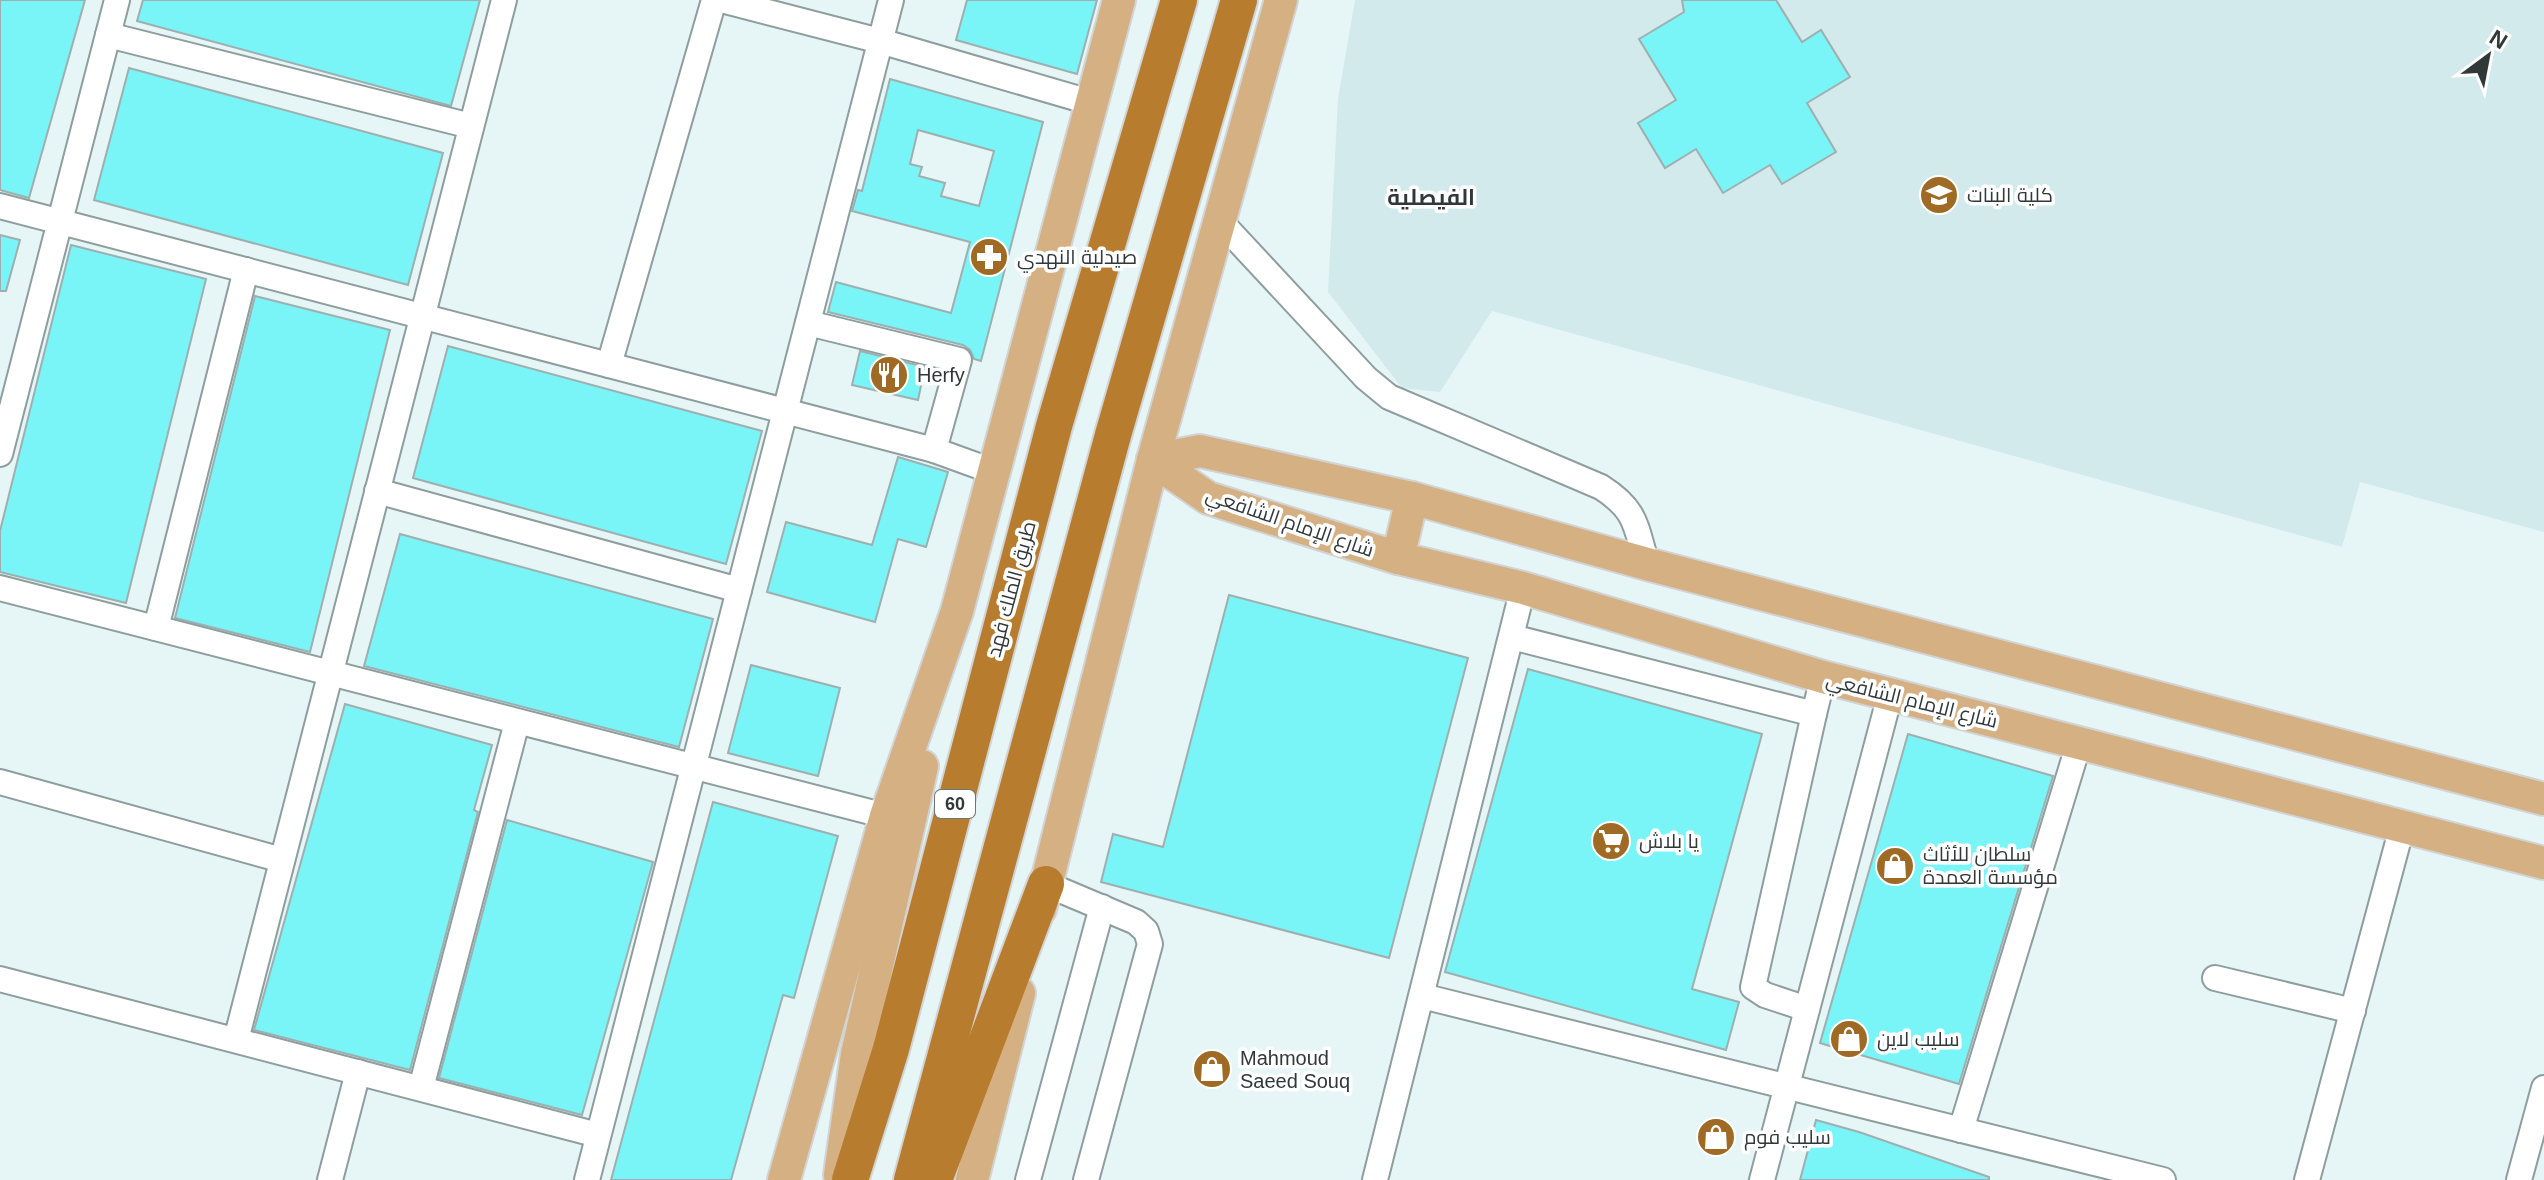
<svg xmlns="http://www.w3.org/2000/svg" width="2544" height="1180" viewBox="0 0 2544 1180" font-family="Arial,Cairo,sans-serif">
<rect width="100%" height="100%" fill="#e6f6f7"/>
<!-- built -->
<path fill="#d2eaeb" d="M1355,0h1189v532l-184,-50 -18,65 -850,-236 -52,81 -38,-4 -74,-96 10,-193z"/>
<!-- building -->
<g fill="#7af5f7" stroke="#9fafaf" stroke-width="2" fill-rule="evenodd">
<path d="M0,0h85l-56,198 -29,-8z"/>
<path d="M143,0h337l-29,106 -314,-85z"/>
<path d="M967,0h130l-20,74 -121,-34z"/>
<path d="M1682,0h94l26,42 19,-12 29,47 -43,26 29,49 -54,32 -12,-19 -47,28 -27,-44 -31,19 -27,-45 38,-23 -37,-61 45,-27z"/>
<path d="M129,68l314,85 -35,132 -314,-85z"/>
<path d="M890,79l153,43 -62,239 -7,-2 -4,-9 -7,-5 -135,-33 8,-30 115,31 19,-71 -118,-31 6,-21 4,1zM918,130l76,21 -15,55 -38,-10 4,-13 -26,-7 3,-9 -12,-3z"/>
<path d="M0,235l20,5 -14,51h-6z"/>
<path d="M71,245l135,34 -80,324 -126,-31v-41z"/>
<path d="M255,296l135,34 -80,322 -135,-34z"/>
<path d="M448,346l314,85 -36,133 -313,-86z"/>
<path d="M860,351l65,16 -7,33 -66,-15z"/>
<path d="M898,457l50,15 -22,75 -28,-8 -23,83 -108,-30 19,-70 86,23z"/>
<path d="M400,534l313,85 -34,128 -315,-81z"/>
<path d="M1229,595l239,63 -79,300 -288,-76 12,-48 50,13z"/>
<path d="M751,665l89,23 -22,88 -90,-23z"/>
<path d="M1528,669l234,65 -70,255 47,13 -13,48 -281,-78z"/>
<path d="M345,704l147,41 -18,65 4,2 -68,258 -156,-40z"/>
<path d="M1908,734l145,42 -94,308 -139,-41z"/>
<path d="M713,802l125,34 -44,162 -11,-3 -52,185h-120z"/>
<path d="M507,820l146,42 -71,253 -143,-37z"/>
<path d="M1816,1120l43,12 130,45v3h-189z"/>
</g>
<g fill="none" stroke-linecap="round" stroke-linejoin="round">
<defs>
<g id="minor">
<path d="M721,0l159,41 213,62"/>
<path d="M108,35l363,91"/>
<path d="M0,206l934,244 58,21"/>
<path d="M1219,220l147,158 23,19 212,90c36,23 34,38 46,77"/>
<path d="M808,323l151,37 -25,90"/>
<path d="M609,365l105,-365"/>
<path d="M0,454l117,-454"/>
<path d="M377,491l362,99"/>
<path d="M0,588l886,228"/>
<path d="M156,628l90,-358"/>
<path d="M1512,637l302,77 9,-37"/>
<path d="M0,782l282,78"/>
<path d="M1046,884l90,38 10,9 4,13 -64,236"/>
<path d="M2215,978l138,33"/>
<path d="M0,979l598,156"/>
<path d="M1422,996l741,184"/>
<path d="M1807,1009l-42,-14 -12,-8 61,-273"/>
<path d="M236,1040l268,-1040"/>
<path d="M421,1088l96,-366"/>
<path d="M1961,1130l118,-387"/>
<path d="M330,1180l28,-108"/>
<path d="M587,1180l304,-1180"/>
<path d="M1028,1180l74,-273"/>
<path d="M1375,1180l148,-592"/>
<path d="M1762,1180l128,-485"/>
<path d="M2307,1180l95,-353"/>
<path d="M2519,1180l25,-92"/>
</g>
<g id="major">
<path d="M1153,460l55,38 190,60 125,30 300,89 721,186"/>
<path d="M1153,460l47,-9 212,47 235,66 897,235"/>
<path d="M1398,558l14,-60"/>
<path d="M1040,909l113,-449 128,-460"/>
<path d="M840,1175l17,-121 65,-288"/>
<path d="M784,1180l102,-364 71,-205 162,-611"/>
<path d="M972,1180l47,-187"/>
</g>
<g id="highway">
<path d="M850,1180l41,-131 163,-623 125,-426"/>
<path d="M912,1180l201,-745 126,-435"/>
<path d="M934,1180l112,-296"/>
</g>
</defs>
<!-- minor casing -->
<use href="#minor" stroke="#8e9d9d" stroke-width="28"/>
<!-- major casing -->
<use href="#major" stroke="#d2d3d3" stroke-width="36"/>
<!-- highway casing -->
<use href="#highway" stroke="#d2d3d3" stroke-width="40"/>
<!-- minor -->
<use href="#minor" stroke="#fff" stroke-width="24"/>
<!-- major -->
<use href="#major" stroke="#d4b082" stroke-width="32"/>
<!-- highway -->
<use href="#highway" stroke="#b87c2e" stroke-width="36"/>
</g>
<!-- icons -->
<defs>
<symbol id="university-disc" viewBox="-11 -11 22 22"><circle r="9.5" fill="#9f6a23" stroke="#fff"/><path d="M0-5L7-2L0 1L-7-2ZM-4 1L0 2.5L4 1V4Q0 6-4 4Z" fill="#fff"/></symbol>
<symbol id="pharmacy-disc" viewBox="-11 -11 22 22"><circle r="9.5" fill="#9f6a23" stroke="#fff"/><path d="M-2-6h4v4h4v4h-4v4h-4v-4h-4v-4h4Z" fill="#fff"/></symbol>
<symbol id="restaurant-disc" viewBox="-11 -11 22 22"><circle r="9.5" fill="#9f6a23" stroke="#fff"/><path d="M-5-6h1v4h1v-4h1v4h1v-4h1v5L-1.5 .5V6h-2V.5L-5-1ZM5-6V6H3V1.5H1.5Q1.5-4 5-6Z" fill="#fff"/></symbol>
<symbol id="supermarket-disc" viewBox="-11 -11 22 22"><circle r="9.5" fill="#9f6a23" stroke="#fff"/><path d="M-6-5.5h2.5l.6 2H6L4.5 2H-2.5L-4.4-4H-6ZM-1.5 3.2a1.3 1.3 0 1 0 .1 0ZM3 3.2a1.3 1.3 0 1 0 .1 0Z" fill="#fff"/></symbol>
<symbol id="shop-disc" viewBox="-11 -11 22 22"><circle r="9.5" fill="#9f6a23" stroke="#fff"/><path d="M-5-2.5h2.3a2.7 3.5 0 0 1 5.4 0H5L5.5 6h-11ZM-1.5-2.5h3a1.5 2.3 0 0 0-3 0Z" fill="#fff"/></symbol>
</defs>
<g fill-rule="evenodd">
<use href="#university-disc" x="1917" y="173" width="44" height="44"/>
<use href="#pharmacy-disc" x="967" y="235" width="44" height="44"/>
<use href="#restaurant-disc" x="867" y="353" width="44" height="44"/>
<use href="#supermarket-disc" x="1589" y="819" width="44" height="44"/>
<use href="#shop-disc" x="1873" y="844" width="44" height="44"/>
<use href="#shop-disc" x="1827" y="1017" width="44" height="44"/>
<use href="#shop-disc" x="1190" y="1047" width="44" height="44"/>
<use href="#shop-disc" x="1694" y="1115" width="44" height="44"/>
</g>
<g text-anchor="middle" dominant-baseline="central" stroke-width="7" stroke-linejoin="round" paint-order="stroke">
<!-- shield labels -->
<rect fill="#fff" stroke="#6f7474" stroke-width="2" x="935" y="790" width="40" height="28" rx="6"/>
<g font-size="18" font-weight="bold" fill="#313838">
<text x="955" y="804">60</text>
</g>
<!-- poi labels -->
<g font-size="20" fill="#313838" stroke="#fff" text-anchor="start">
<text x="1967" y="195">كلية البنات</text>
<text x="1017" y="257">صيدلية النهدي</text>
<text x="917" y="375">Herfy</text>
<text x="1639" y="841">يا بلاش</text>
<text x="1923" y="854">سلطان للأثاث<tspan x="1923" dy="23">مؤسسة العمدة</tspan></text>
<text x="1877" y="1039">سليب لاين</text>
<text x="1240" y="1058">Mahmoud<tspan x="1240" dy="23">Saeed Souq</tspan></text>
<text x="1744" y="1137">سليب فوم</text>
</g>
<!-- street labels -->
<g font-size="20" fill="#313838" stroke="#fff">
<text transform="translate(1290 522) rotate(19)">شارع الإمام الشافعي</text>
<text transform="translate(1011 589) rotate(-75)">طريق الملك فهد</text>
<text transform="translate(1912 700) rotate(14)">شارع الإمام الشافعي</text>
</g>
<!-- neighbourhood labels -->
<g font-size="22" font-weight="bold" fill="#313838" stroke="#fff">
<text x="1431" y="197">الفيصلية</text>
</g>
</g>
<!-- north arrow -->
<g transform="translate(2488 56) rotate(32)" stroke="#ffffff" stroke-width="6" paint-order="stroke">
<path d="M0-6L14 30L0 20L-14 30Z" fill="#313838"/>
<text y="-12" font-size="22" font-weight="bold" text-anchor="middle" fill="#313838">N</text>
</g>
</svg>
